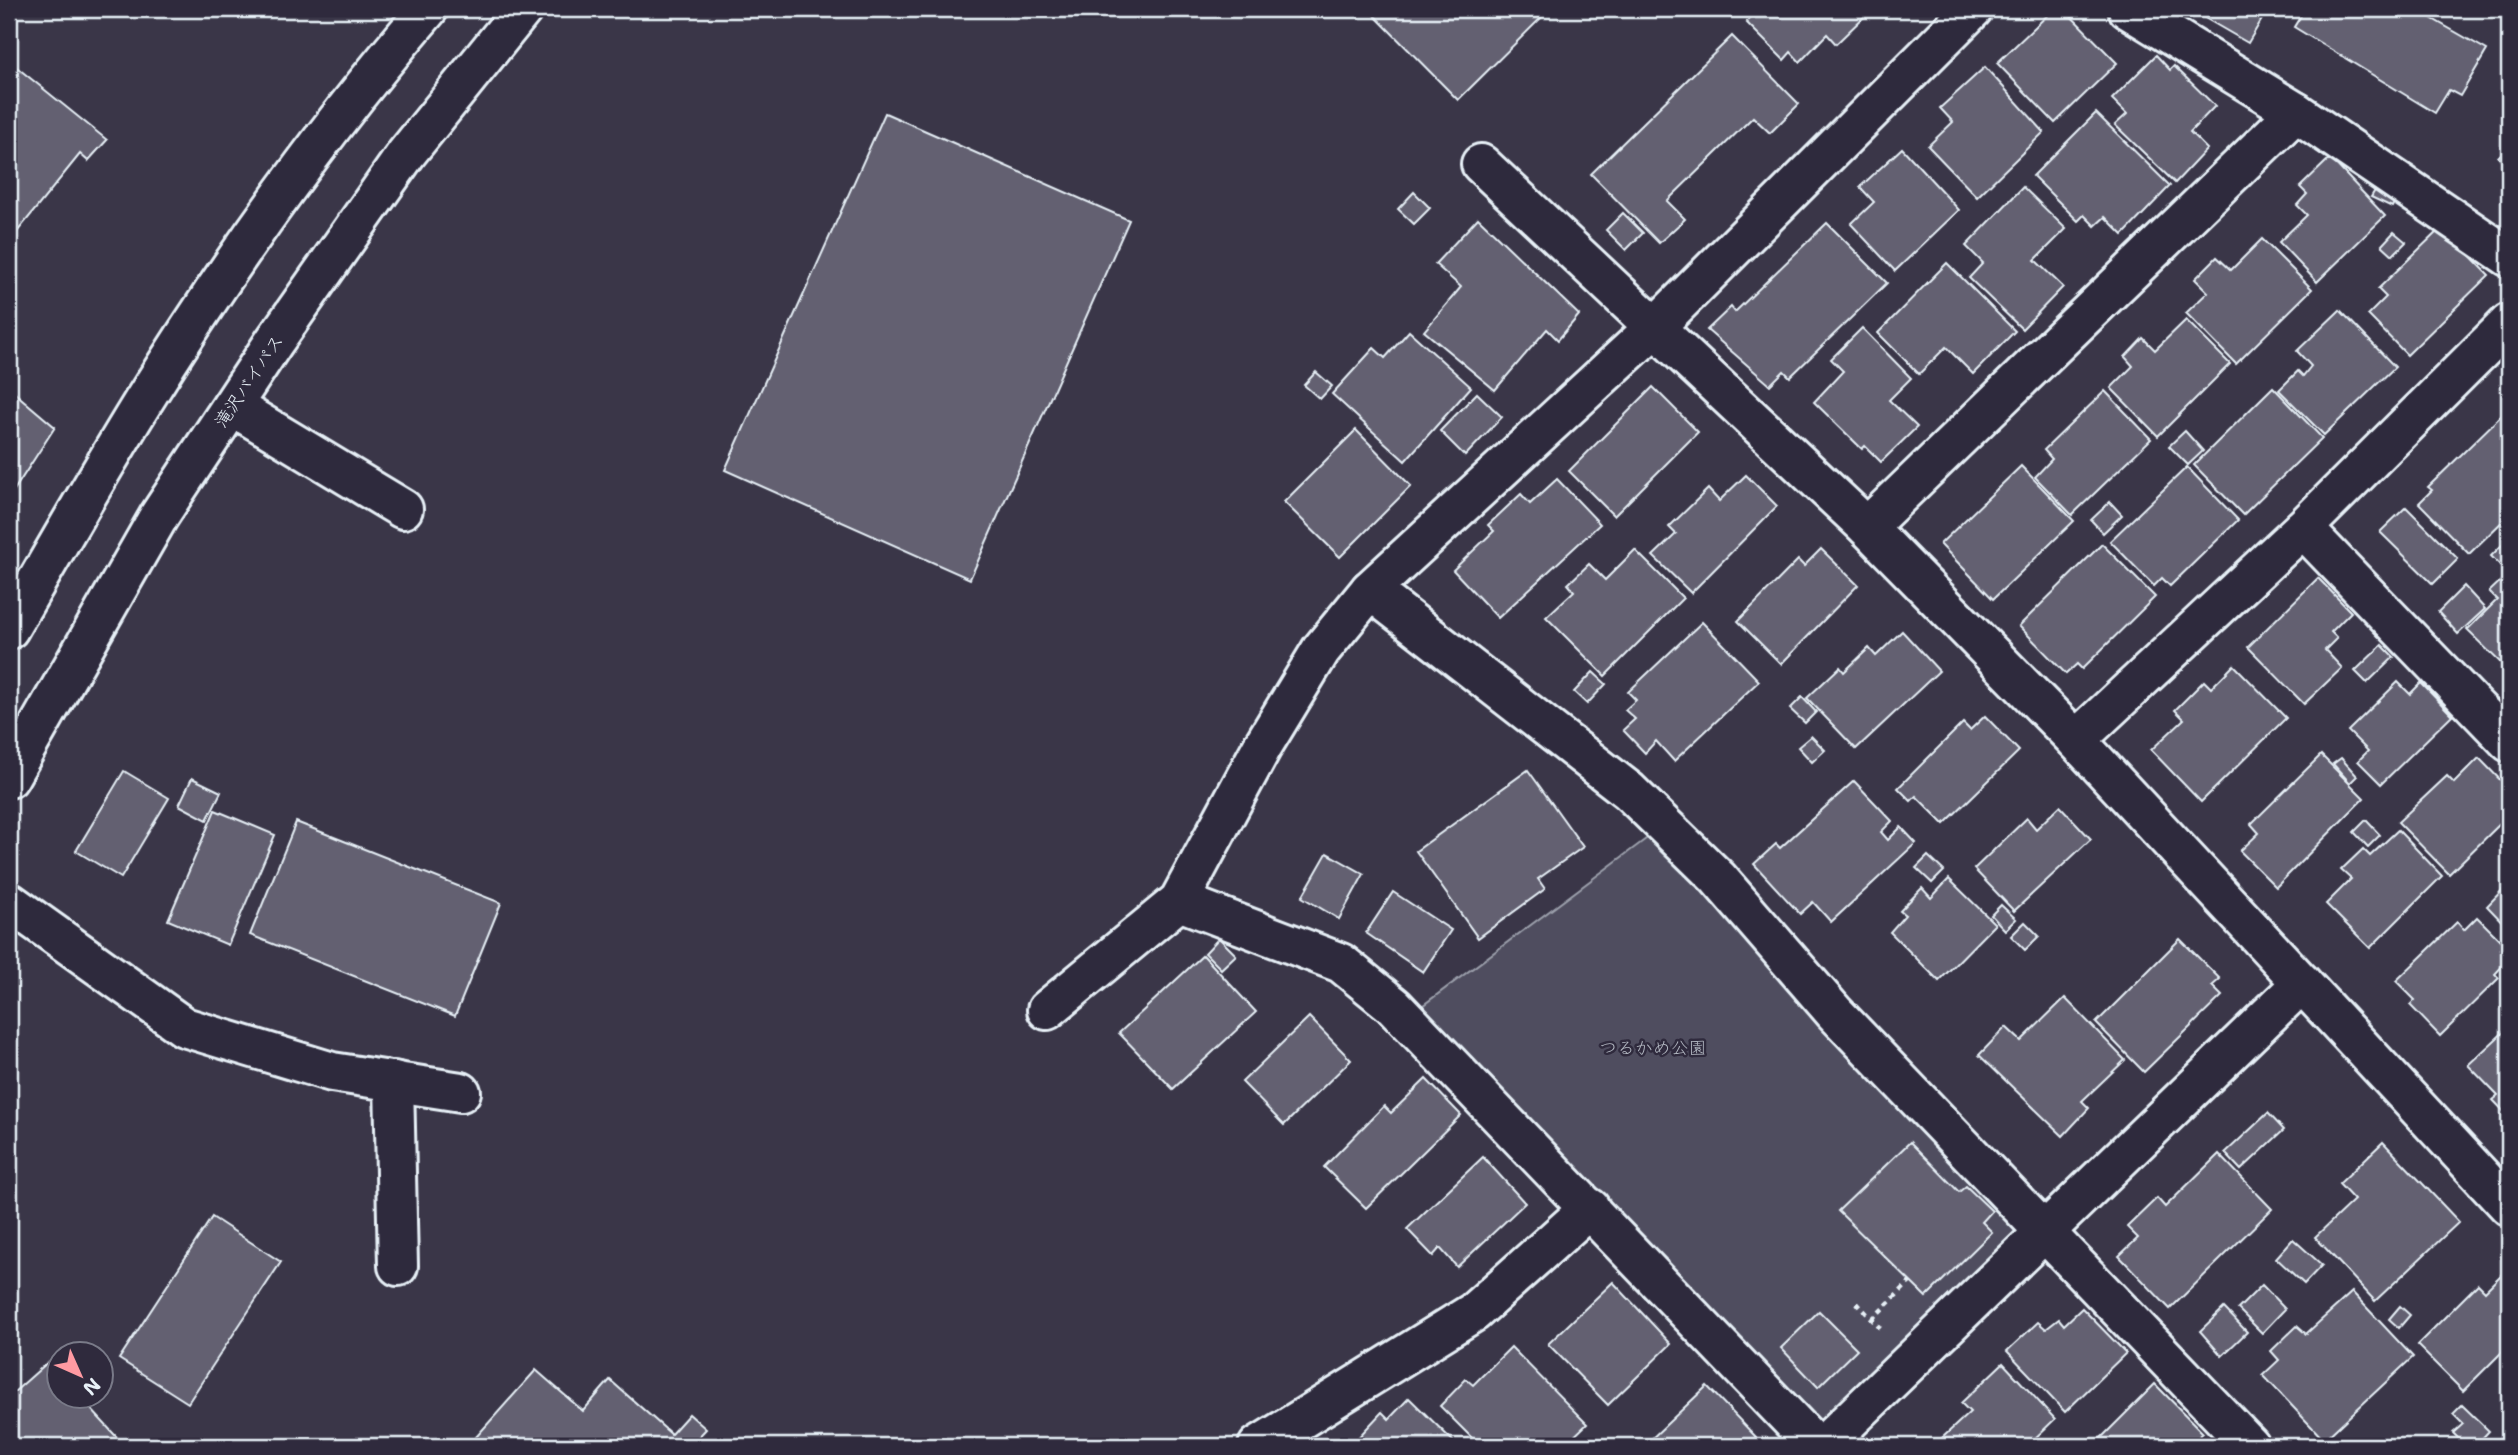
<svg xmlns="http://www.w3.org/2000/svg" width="2518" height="1455" viewBox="0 0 2518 1455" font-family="'Shantell Sans','Klee One',sans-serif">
<rect width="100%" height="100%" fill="#3a3648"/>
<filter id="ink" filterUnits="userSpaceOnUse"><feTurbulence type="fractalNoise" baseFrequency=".0143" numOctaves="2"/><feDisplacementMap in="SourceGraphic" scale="14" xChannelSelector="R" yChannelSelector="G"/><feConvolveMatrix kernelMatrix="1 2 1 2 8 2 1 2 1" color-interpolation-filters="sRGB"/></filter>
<g filter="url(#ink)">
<!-- green -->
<path fill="#504e5f" stroke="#9ca0ac" stroke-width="2" d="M1654,833l370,399 -206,198 -400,-421z"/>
<!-- building -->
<g fill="#636171" stroke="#e8f1f8" stroke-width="2">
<path d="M1368,9h182l-92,91z"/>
<path d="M1759,9h113l-36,35 -9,-10 -27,28 -9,-10 -7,8 -38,-38z"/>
<path d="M2054,9h10l53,54 -62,60 -58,-60z"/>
<path d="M2208,9h60l-20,34 -45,-26z"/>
<path d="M2305,9h110l72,41 -27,46 -11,-6 -14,23 -141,-86z"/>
<path d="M1732,36l67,68 -29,29 -17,-16 -86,84 18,18 -26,24 -68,-69z"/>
<path d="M2156,55l14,15 4,-4 41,40 -25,26 17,17 -32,34 -60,-58 12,-11 -15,-15z"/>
<path d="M9,61l98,79 -19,21 -8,-7 -71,88z"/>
<path d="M1985,67l59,65 -67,65 -49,-51 25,-24 -13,-14z"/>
<path d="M885,113l244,107 -159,359 -245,-109z"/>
<path d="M2096,113l74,73 -47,49 -18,-18 -10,9 -11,-11 -6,6 -45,-45z"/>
<path d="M2509,146v22l-11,-11z"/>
<path d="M1902,148l57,62 -64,61 -44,-47 23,-22 -14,-15z"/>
<path d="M2330,158l55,58 -68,66 -38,-40 28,-27 -10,-10 10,-11 -7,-7z"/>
<path d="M2023,187l43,42 -31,31 28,27 -41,42 -53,-51 14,-15 -17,-17z"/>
<path d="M2377,187l20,10 -5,10 -21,-10z"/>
<path d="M1414,192l16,16 -16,16 -16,-15z"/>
<path d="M1623,213l20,20 -17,17 -20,-20z"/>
<path d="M1478,218l101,97 -21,25 -11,-11 -52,61 -71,-59 37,-44 -26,-23z"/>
<path d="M1827,223l60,60 -97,94 -6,-6 -14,14 -63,-55 24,-23 4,5z"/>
<path d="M2442,227l47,48 -82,80 -39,-40 18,-18 -8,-8z"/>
<path d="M2394,232l12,10 -13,13 -11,-10z"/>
<path d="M2262,239l50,50 -76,75 -50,-51 22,-21 -13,-13 22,-22 14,13z"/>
<path d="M1947,263l68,68 -42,43 -27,-27 -27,27 -41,-41z"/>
<path d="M2340,310l55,57 -71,68 -45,-45 19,-19 5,5 8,-10 -14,-15z"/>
<path d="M2186,320l44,44 -72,72 -47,-48 22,-22 -8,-9 18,-19 12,12z"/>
<path d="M1862,328l49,50 -22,22 28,27 -36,35 -16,-16 -3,3 -48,-47 29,-31 -12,-12z"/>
<path d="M1409,331l62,56 -66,74 -73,-67 42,-46 11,10z"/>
<path d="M1316,372l16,14 -12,13 -16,-14z"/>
<path d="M1653,387l45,45 -84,84 -45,-45z"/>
<path d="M2273,387l49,51 -79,77 -49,-50z"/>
<path d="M9,388l46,39 -46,71z"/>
<path d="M2105,391l46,48 -79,76 -37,-38 17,-18 -8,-9z"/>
<path d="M1477,393l25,24 -37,39 -25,-25z"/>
<path d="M2509,408v107l-40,39 -50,-51 13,-13 -4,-3z"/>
<path d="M1356,430l55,56 -71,71 -56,-55z"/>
<path d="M2185,431l18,20 -15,14 -19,-19z"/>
<path d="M2021,466l53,55 -81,78 -53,-55z"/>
<path d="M2187,467l51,53 -68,66 -8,-8 -8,8 -44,-45z"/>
<path d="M1746,475l31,31 -86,87 -38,-37 23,-22 -7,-7 39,-38 11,12z"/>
<path d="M1557,479l43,45 -102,94 -45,-48 41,-39 -6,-6 33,-31 9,10z"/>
<path d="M2110,502l12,13 -19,18 -12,-13z"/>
<path d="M2406,507l52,52 -25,25 -53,-52z"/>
<path d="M2507,540l2,3 -2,29 -16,-16z"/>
<path d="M2102,544l53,53 -73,72 -5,-5 -11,10 -47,-48z"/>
<path d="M1821,549l37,36 -77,79 -43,-43 60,-61 6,6z"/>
<path d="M1635,550l48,48 -78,78 -59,-59 28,-26 -6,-7 21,-20 16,16z"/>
<path d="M2509,573v98l-42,-41 30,-30 -8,-8z"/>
<path d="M2318,578l33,34 -20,20 6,6 -12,12 17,18 -38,36 -56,-57z"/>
<path d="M2464,586l21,23 -27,25 -20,-22z"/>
<path d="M1702,622l57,59 -85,80 -18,-20 -11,12 -22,-23 12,-11 -10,-9 11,-10 -8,-8z"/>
<path d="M1902,631l37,40 -83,78 -49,-51 33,-31 4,5 25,-24 7,8z"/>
<path d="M2382,645l12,12 -27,26 -12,-12z"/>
<path d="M2234,665l52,53 -85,84 -50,-52 33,-31 -9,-9 29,-29 7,7z"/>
<path d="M1593,672l13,12 -19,20 -13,-12z"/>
<path d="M2398,682l12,12 11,-11 31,32 -71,69 -23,-23 10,-10 -20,-20z"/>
<path d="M1802,697l14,15 -11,11 -15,-14z"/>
<path d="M1985,716l34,35 -75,73 -28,-28 -5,5 -13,-13 65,-65 7,7z"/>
<path d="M1811,736l14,14 -13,12 -14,-15z"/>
<path d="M2321,755l43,43 -88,89 -36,-36 19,-18 -8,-9z"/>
<path d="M2341,758l16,18 -7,7 -17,-19z"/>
<path d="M2479,758l30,31v26l-60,59 -51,-52 49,-46 7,7z"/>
<path d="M1528,770l55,77 -45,32 7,10 -67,49 -62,-87z"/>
<path d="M124,771l45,27 -48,80 -45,-27z"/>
<path d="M192,778l29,14 -14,28 -28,-15z"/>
<path d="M1854,781l38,40 -11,11 7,8 13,-13 15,16 -85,79 -18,-20 -13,12 -46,-50 22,-20 4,4z"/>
<path d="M2060,806l31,33 -77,72 -40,-42 53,-51 9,11z"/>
<path d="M215,810l60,25 -47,110 -60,-25z"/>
<path d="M2366,820l14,15 -12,12 -14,-15z"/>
<path d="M296,822l205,81 -46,113 -205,-81z"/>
<path d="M2398,830l44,46 -72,72 -44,-44 25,-25 -10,-9 22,-21 7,7z"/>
<path d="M1327,853l37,21 -25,45 -37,-22z"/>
<path d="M1928,856l16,15 -12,12 -16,-15z"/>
<path d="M1949,879l46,45 -56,57 -49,-49 15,-17 -5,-4 22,-23 9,10z"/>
<path d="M2509,883v46l-22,-23z"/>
<path d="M1393,892l58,38 -28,42 -57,-39z"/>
<path d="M2001,905l15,14 -11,11 -14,-15z"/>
<path d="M2477,917l32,32v10l-14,15 4,4 -59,58 -30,-31 5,-5 -19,-19 61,-59 7,8z"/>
<path d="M2025,922l14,14 -14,14 -14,-14z"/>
<path d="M1219,938l17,17 -15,14 -16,-16z"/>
<path d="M2180,939l40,40 -8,7 10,10 -78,76 -48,-49z"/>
<path d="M1203,955l53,57 -83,77 -54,-56z"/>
<path d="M2065,998l60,62 -43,41 7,7 -26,28 -84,-81 27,-28 15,14z"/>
<path d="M1309,1017l42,43 -67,65 -42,-43z"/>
<path d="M2509,1027v90l-16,-17 5,-4 -30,-31z"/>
<path d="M1426,1079l35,36 -95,93 -42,-41 60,-61 7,7z"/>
<path d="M2268,1113l16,17 -43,40 -16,-17z"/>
<path d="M1910,1142l49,50 7,-6 26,25 -10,11 10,10 -66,65 -88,-86z"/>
<path d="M2383,1142l76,80 -84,79 -60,-64 39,-37 -15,-16z"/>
<path d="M2219,1154l53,55 -102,100 -51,-53 19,-18 -11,-11 30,-29 8,9z"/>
<path d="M1483,1157l42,46 -68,64 -17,-19 -7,8 -26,-27z"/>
<path d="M212,1217l69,45 -93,141 -69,-44z"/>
<path d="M2293,1239l29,26 -18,19 -28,-26z"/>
<path d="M2509,1267v78l-46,46 -46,-46 61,-61 7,7z"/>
<path d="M1613,1282l58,62 -63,61 -60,-61z"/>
<path d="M2262,1285l23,24 -23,24 -24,-24z"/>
<path d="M2352,1292l61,65 -89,83 -61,-65 16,-15 -8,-9 26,-25 9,8z"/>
<path d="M2400,1306l10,9 -11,13 -10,-9z"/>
<path d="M2082,1308l44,45 -61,59 -58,-61 31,-29 8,7 13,-10 5,6z"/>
<path d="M2224,1308l23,24 -25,24 -22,-25z"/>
<path d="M1819,1311l38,38 -39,38 -37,-39z"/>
<path d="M1511,1347l76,77 -23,22h-84l-40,-40 26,-27 7,6z"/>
<path d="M48,1362l12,13v21h19l46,50h-116v-55l3,3z"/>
<path d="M2003,1363l52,56 -28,27h-76l-9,-8 28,-26 -9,-9z"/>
<path d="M536,1370l47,41 27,-31 61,54 18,-20 17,15 -16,17h-222z"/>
<path d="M2155,1384l48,49 -14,13h-96z"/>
<path d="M1707,1386l49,51 -9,9h-95l-4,-4z"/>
<path d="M1409,1398l47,46 -2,2h-98l-3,-3 29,-31 7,7z"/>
<path d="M2462,1405l27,26 -14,15h-9l-13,-13 10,-9 -10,-10z"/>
</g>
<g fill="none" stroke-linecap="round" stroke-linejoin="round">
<defs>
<g id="minor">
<path d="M1973,9l-319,319 -284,262 259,201 89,87 116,134 416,434"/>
<path d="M2128,9l168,103 213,145"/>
<path d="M1481,164l386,363 209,213 433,466"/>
<path d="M232,406l171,103"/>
<path d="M1867,527l429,-415"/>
<path d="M2303,528l206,214"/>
<path d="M2076,740l227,-212 206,-205"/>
<path d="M1179,901l162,62 53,43 422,440"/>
<path d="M9,902l175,125 148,45 129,20"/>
<path d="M1047,1010l132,-109 83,-154 59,-97 49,-60"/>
<path d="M394,1081l4,185"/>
<path d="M1258,1446l216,-134 116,-104"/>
<path d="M1823,1446l479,-463"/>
</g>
<g id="highway">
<path d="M9,629c44,-75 87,-151 132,-224 86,-139 181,-273 287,-396"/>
<path d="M9,778l150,-262 115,-174 132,-188 117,-145"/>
</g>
</defs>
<!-- minor casing -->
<use href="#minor" stroke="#e8f1f8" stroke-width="44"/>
<!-- highway casing -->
<use href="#highway" stroke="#e8f1f8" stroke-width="44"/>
<!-- path -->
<g stroke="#e8f1f8" stroke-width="4.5" stroke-dasharray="5 5" stroke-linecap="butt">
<path d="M1857,1303l23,25"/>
<path d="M1872,1319l38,-37"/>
</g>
<!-- minor -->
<use href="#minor" stroke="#2f2a3d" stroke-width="38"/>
<!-- highway -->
<use href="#highway" stroke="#2f2a3d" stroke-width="38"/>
</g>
</g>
<g text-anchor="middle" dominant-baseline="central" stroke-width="5" stroke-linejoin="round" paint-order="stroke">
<!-- street labels -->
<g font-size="18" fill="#e8f1f8" stroke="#2f2a3d">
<text transform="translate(249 381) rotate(-56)">滝沢バイパス</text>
</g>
<!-- park labels -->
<g font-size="18" fill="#b3b8c2" stroke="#2f2a3d">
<text x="1653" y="1048">つるかめ公園</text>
</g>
</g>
<!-- margin -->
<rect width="2518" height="1455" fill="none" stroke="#2f2a3d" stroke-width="35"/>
<rect x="18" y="18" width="2483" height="1420" fill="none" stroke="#e8f1f8" stroke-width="2.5" filter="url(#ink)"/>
<!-- north arrow -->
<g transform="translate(80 1375) rotate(135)"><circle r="33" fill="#2f2a3d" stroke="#797a88" stroke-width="2"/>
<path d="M0-5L12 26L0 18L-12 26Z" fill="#ff9aa2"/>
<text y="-10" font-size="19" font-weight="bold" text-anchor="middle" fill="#e8f1f8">N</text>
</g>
</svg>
